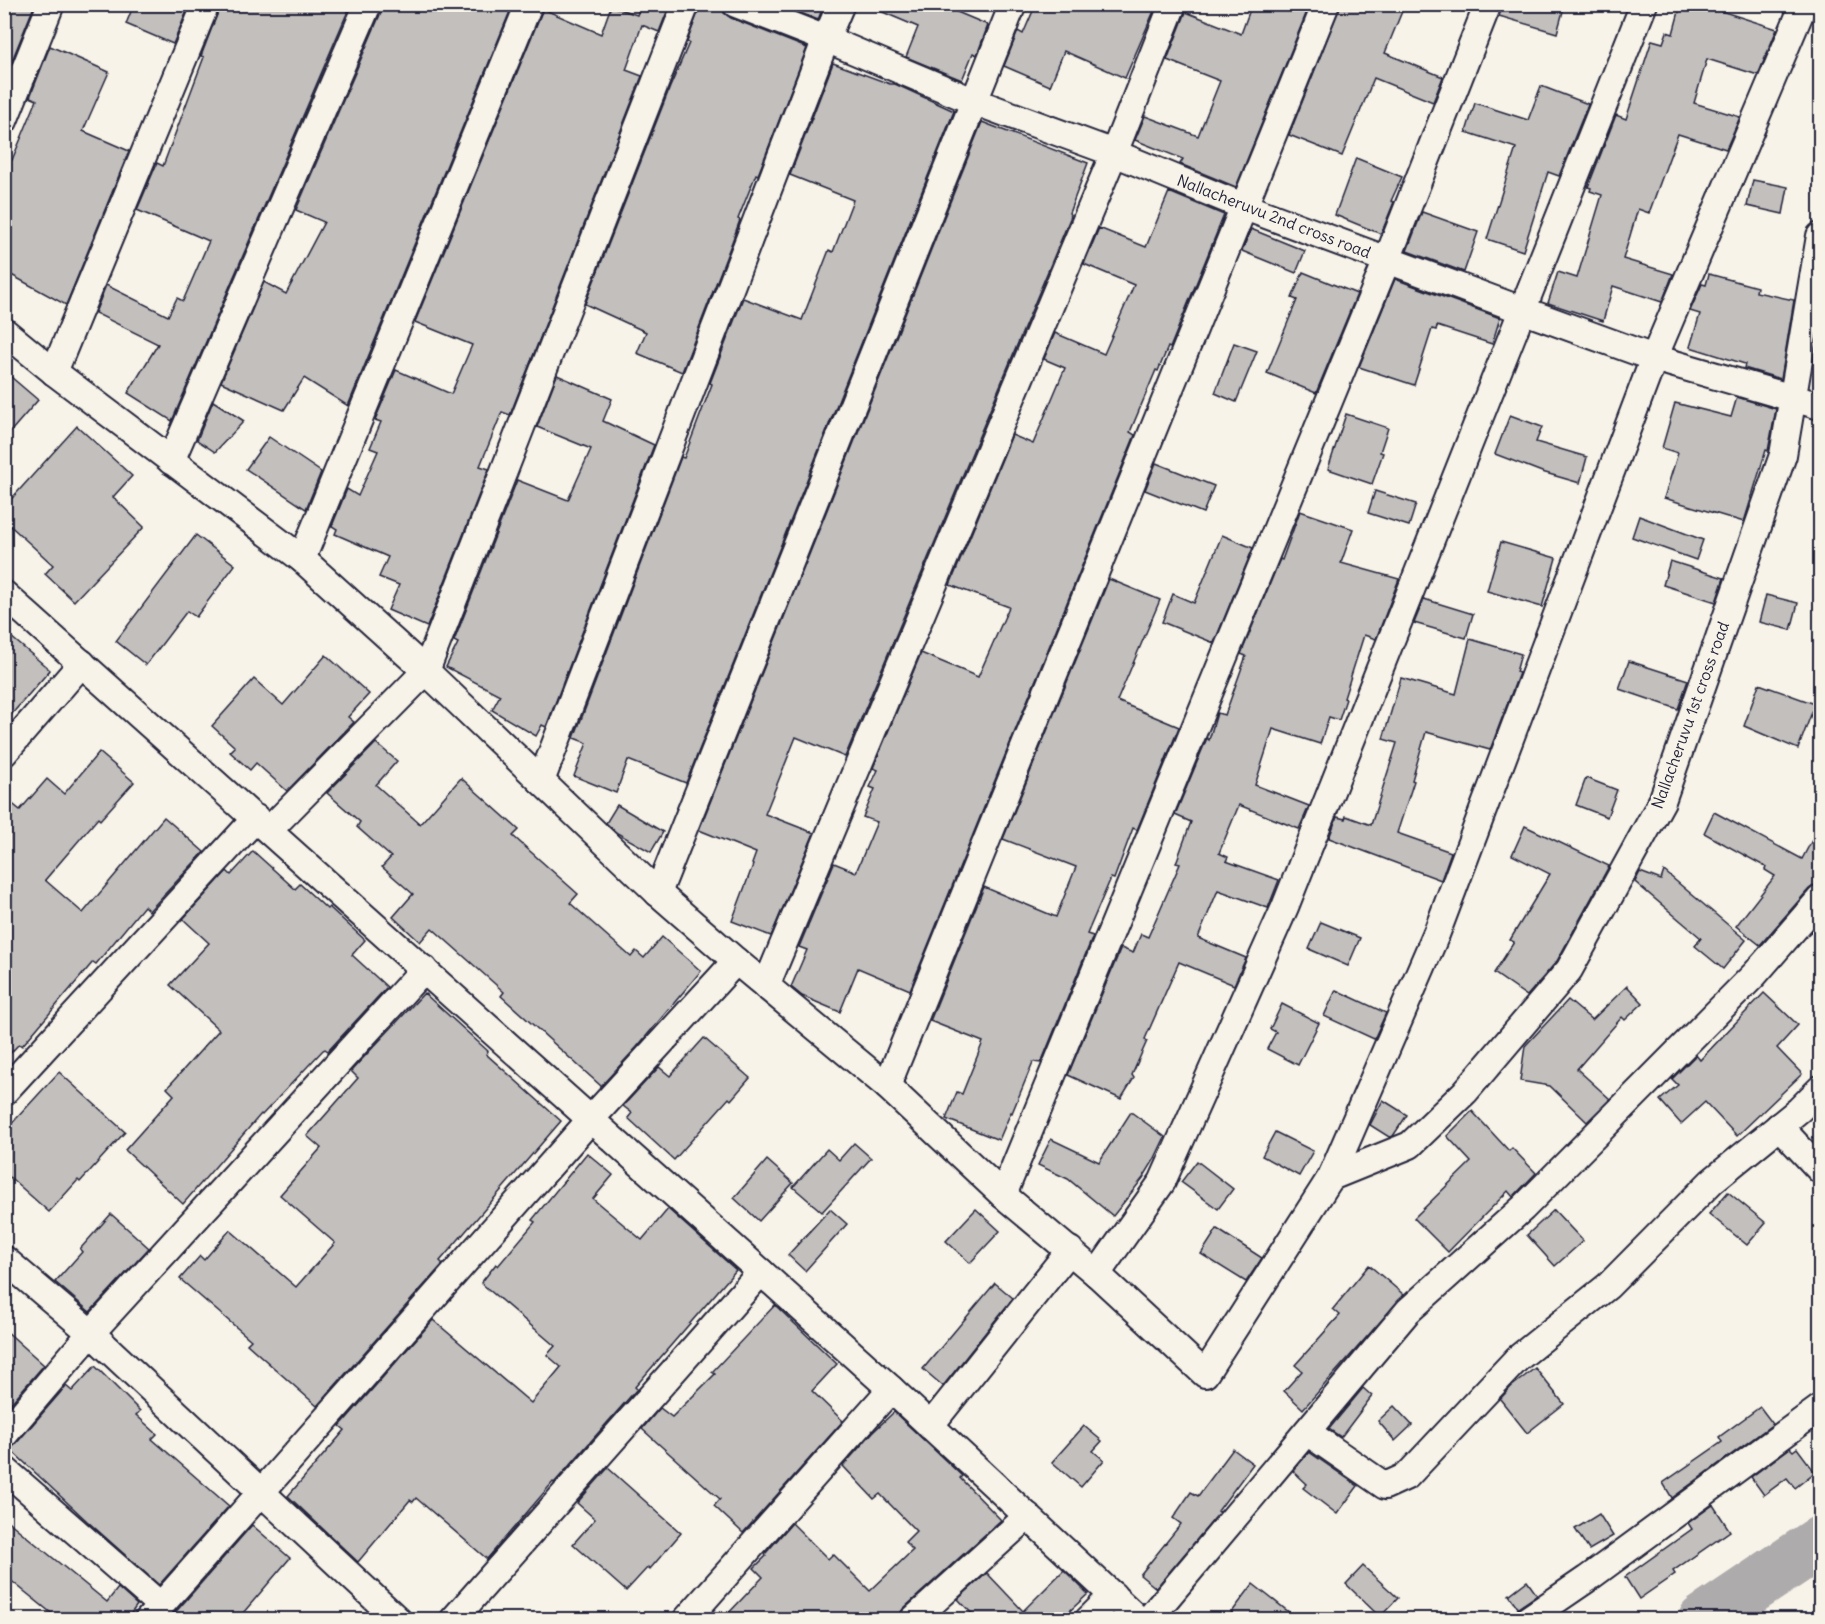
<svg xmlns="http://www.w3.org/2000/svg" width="1825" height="1624" viewBox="0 0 1825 1624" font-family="Delius,sans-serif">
<rect width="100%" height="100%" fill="#f7f3e8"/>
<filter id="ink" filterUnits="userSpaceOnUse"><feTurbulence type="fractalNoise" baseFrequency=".0167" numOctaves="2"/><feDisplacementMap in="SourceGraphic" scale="12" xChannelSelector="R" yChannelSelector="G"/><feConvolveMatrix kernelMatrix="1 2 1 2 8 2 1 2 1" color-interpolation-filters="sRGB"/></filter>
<g filter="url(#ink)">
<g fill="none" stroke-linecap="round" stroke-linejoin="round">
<!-- river -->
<path stroke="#aeabad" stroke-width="52" d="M1704,1620l116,-78"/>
</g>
<!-- building -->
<g fill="#c2bfbd" stroke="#22223b" stroke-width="1.5">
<path d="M4,4h31l-31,76z"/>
<path d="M134,4h56l-17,40 -47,-20z"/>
<path d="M221,4h130l-179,417 -44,-28 30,-49 -63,-31 11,-28 62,31 9,-18 6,3 26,-60 -72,-31 20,-47 6,3 41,-109 -3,-1z"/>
<path d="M383,4h130l-165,402 -44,-28 -20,32 -63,-28 43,-100 22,12 38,-72 -28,-12 86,-200z"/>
<path d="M641,4h29l-11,28 -17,-7 -16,45 16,6 -132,339 -8,-3 -22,54 9,3 -62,158 -39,-17 11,-25 -20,-8 9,-20 -53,-23 2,-5 -5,-3 15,-37 11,7 20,-45 -8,-3 11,-26 -6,-2 21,-50 55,24 21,-49 -57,-23 128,-313 58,25 10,-28 26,9z"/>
<path d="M701,4h20l3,9 7,5 76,30 -49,127 -2,-1 -18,45 2,1 -8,22 -50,130 -45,-19 9,-21 -61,-28 85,-217 19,-44 -2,-1z"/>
<path d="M779,4h45l-6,16z"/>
<path d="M938,4l50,21 -11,30 -4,-2 -11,27 -56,-23 12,-30 -52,-22z"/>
<path d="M1036,4h121l-32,74 -61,-27 -14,35 -46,-20 14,-35 5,3z"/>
<path d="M1252,4h58l-74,183 -56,-23 3,-5 -48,-19 10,-24 53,20 22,-55 -53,-21 19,-48 55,22z"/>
<path d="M1341,4h64l-20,49 58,24 -10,25 -59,-24 -32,78 -53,-21z"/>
<path d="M1503,4h62l-8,29 -58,-17z"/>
<path d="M1681,4h38l-1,6 59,19 -19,46 -51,-16 -13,44 46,14 -14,32 -48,-15 -29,79 -11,-4 -15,50 50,15 -11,28 -49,-16 -10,35 -55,-18 10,-31 19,6 25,-83 -12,-4 1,-3 -3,-1 28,-72 10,4 26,-79 11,3 4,-11 6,2z"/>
<path d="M50,46l59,26 -26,59 46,20 -63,154 -62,-34v-115l8,4 25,-60 -7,-3z"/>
<path d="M833,63l57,21h5l59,27 -268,672 -58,-23 -12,33 -42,-17 13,-33 -13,-5 107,-281 3,1 28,-74 -2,-1 33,-85 59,22 27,-70 4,2 20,-52 -63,-25z"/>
<path d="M1541,86l47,18 -29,72 -11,-4 -25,79 -36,-12 29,-91 -50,-16 9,-29 53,17z"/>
<path d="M982,122l106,41 -19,50 2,3 -226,541 -49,-20 -31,77 49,19 -43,103 -39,-15 21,-56 -1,-1 4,-11 -57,-23z"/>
<path d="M1356,158l46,19 -11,24 3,1 -13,32 -46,-19z"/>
<path d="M1753,180l35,7 -5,27 -36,-8z"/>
<path d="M1169,192l55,23 -54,133 -2,-1 -10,24 -2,-1 -26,62 5,3 -225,555 -52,-22 -18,44 -38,-16 -11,-9 16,-37 -8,-3 35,-84 22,9 21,-50 -14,-5 12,-28 -5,-2 8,-17 -5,-2 48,-115 57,24 31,-70 -59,-22 62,-150 21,9 32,-76 -21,-9 11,-26 49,21 30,-69 -50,-21 15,-36 47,19z"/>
<path d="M1422,212l56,20 -14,40 -57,-21z"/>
<path d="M1251,229l54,22 -9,22 -54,-22z"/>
<path d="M1303,272l54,22 -41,99 -49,-20 30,-73 -5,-2z"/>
<path d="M1709,274l48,13 -1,5 38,8 -13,79 -37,-11 1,-4 -55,-17 10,-33 -10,-3 12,-27 4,1z"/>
<path d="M1395,279l105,39 -8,26 -55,-18 -1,4 -4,-1 -18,56 -55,-18z"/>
<path d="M1234,343l23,8 -21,51 -21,-9z"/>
<path d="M4,371l34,29 -34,39z"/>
<path d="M557,375l55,24 -9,22 51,24 -108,282 -4,-2 -6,11 -44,-26 8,-15 -54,-28 12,-24 -4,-2 63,-161 51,20 23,-51 -54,-22z"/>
<path d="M1737,397l39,12 -8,42 -2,-1 -22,72 -80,-24 14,-45 -16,-5 13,-45 56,14z"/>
<path d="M213,401l31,20 -29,31 -18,-12z"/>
<path d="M1346,414l42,14 -8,24 3,1 -11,31 -44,-15z"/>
<path d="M1510,415l32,12 -6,15 51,15 -7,26 -38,-11 -47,-18z"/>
<path d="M77,426l55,50 -19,21 31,30 -70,74 -29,-27 8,-9 -49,-45v-13z"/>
<path d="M269,437l52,35 -15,37 -60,-40z"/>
<path d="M1156,463l58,23 -11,27 -58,-23z"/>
<path d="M1375,491l41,13 -7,22 -41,-13z"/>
<path d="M1300,511l53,18 -12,34 58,16 -23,60 -12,-4 -20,63 2,1 -7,21 -10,-3 -9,27 -47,-15 -18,56 54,21 -10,23 -60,-24 -20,48 9,4 -2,4 53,19 -11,28 -50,-18 -20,48 48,20 -12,27 -55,-23 -34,77 2,2 -15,34 2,3 -13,21 -53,-24 53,-127 12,5 8,-19 7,3 32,-73 -4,-1 15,-41 -16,-7 32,-77 2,2 8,-27 8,2 21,-59 -5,-2 39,-95 2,1z"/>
<path d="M1639,516l64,24 -7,20 -64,-23z"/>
<path d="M196,535l39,30 -39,52 -9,-6 -41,54 -30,-24z"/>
<path d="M1222,535l31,13 -39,95 -52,-21 11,-28 21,9z"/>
<path d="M1501,542l55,16 -14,49 -55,-16z"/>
<path d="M1670,561l54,17 -8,24 -53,-17z"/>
<path d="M1109,579l51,21 -43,101 62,26 -42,103 -4,-2 -19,51 -3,-1 -24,56 6,2 -52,127 -8,-1 -21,51 -1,-1 -12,28 -53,-21 11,-27 5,2 21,-52 -53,-21 54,-134 72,30 20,-50 -73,-28z"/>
<path d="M1766,595l32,8 -7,27 -32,-8z"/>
<path d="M1424,599l49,15 -7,24 -52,-15z"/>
<path d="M4,631l46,39 -46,53z"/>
<path d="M1470,639l51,15 -5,18 3,1 -29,77 -64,-18 -14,48 2,1 -17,52 54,19 -10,28 -112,-42 8,-21 8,2 1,-3 25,9 26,-82 -14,-4 18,-61 55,16z"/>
<path d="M326,655l43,39 -21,23 6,5 -67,69 -31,-28 -6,7 -20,-18 5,-5 -23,-21 42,-47 29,26z"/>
<path d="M1629,661l59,19 -10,29 -59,-20z"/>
<path d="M1759,684l56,20 -17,45 -54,-23z"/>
<path d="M376,743l21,18 -21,24 44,39 41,-46 58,52 -6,6 65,58 -8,9 61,54 5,-6 8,7 18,-21 39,34 -64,76 -36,39 -100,-90 3,-4 -72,-64 -12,14 -27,-25 20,-23 -31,-27 9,-10 -34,-30 3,-5 -33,-29z"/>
<path d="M99,752l35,30 -34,38 -2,-2 -53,62 38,33 81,-96 40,35 -55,59 -5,-5 -48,58 -3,-2 -71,84 -3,-2 -15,16v-263l16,13 27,-31 17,15z"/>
<path d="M1586,778l31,12 -10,27 -31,-12z"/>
<path d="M617,805l46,27 -12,20 -34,-19 -11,-10z"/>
<path d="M1714,812l88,47 19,-36v61l-6,1 -6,4 -49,56 -24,-19 39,-50 -10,-6 1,-3 -62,-34z"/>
<path d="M1525,826l84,40 -52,95 -30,35 -33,-23 20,-31 -4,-2 40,-66 -38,-19z"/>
<path d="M253,851l42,38 5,-5 27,25 2,-2 36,33 -13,15 35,32 -59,64 -3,-2 -2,1 -61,65 -1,-1 -78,90 -58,-54 49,-55 -7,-7 52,-58 -49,-45 39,-42 -26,-24 44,-48 4,4z"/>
<path d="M1664,871l82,69 -23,29 -28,-23 6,-8 -66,-56 5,-10 21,8z"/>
<path d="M1821,921v16l-10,-5z"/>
<path d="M1321,922l39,16 -12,28 -39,-17z"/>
<path d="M1627,986l16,17 -18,17 -3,-3 -45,52 33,30 -23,23 -37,-36 -30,-5 5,-35 43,-46 24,20z"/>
<path d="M1336,990l50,23 -12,26 -50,-23z"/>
<path d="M424,993l64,58 -2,3 75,67 -121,140 3,3 -126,142 -70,-62 4,-4 -71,-61 20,-23 4,4 26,-30 66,57 39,-44 -55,-48 41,-47 -14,-12 51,-58 -7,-7z"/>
<path d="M1764,993l34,32 -21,23 25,26 -65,62 -32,-34 -24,22 -21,-24 18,-15 -6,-6 24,-24 4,5z"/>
<path d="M1282,1004l37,19 -21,42 -31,-16 9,-17 -6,-3z"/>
<path d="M704,1038l46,40 -19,22 -2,-2 -55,62 -46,-42 4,-5 -9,-7 36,-39 11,9z"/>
<path d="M59,1072l66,60 -45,50 -2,-2 -29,32 -45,-40v-40z"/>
<path d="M1383,1100l24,15 -14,21 -4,1 -19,-12z"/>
<path d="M1472,1111l37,40 3,-3 24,25 -23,24 -5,-6 -60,61 -34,-34 57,-56 -24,-26z"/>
<path d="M1131,1112l34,25 -11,23 -11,18 -30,38 -45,-37 -30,-14 13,-26 48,23z"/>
<path d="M1275,1132l38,19 -14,25 -37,-20z"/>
<path d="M854,1143l17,15 -49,54 -29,-25 34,-38 12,11z"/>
<path d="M587,1153l26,22 -20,24 49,41 26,-31 68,61 -101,117 2,2 -83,94 -1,-1 -66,77 -71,-61 -3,4 -3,-2 -52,62 -70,-66 57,-66 -5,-4 93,-106 98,83 30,-36 -14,-12 8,-9 -74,-63 15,-19 2,2 37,-44 -3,-2z"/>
<path d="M767,1160l26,23 -34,38 -25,-23z"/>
<path d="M1197,1161l36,28 -15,20 -37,-27z"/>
<path d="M1728,1192l38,31 -19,22 -38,-31z"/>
<path d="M830,1209l17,15 -42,47 -17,-16z"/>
<path d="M976,1209l24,22 -30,32 -24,-22z"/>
<path d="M1554,1210l29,31 -28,25 -28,-31z"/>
<path d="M111,1214l38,34 -59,64 -35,-30 27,-30 -2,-3z"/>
<path d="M1217,1229l45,29 -16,24 -45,-28z"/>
<path d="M1369,1265l35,30 -101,114 -19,-18 18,-20 -7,-6 45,-50 -7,-6z"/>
<path d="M995,1283l18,15 -70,88 -20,-17z"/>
<path d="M775,1305l62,59 -25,27 31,30 -100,112 -29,-27 6,-7 -78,-70 18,-21 12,9 43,-43 -3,-2z"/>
<path d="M4,1329l40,36 -40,46z"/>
<path d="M95,1366l45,45 -4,4 21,19 -5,5 77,67 -70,79 -72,-64 -77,-72 5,-4 51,-59 6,5z"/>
<path d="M1535,1368l29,36 -37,29 -27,-34 11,-12z"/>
<path d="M1363,1388l9,8 -31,41 -12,-8z"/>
<path d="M1394,1406l18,19 -17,16 -17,-20z"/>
<path d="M1760,1407l13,17 -101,74 -9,-15 59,-41 -3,-5z"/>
<path d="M894,1412l68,64 -2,2 41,42 -98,89 -4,6 -1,5h-176l41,-43 -9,-9 12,-12 -1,-2 27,-31 36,36 5,-5 37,37 43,-41 -8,-8 11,-11 -36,-37 -6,5 -31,-33 30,-34z"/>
<path d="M1084,1426l18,15 -9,10 11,9 -23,27 -29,-25z"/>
<path d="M1790,1448l3,3 4,-3 18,24 -20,16 -8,-10 -23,17 -13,-18z"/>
<path d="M1233,1449l20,15 -35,47 2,1 -64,76 -16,-13 41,-51 -8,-6 18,-26 7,4z"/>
<path d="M1309,1452l49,34 -21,28 -34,-26 4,-4 -14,-13z"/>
<path d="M608,1468l73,65 -31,36 -2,-2 -22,24 -53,-47 22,-25 -18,-16z"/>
<path d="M1713,1505l17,26 -57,40 2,3 -36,25 -14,-22 67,-48 -4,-6z"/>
<path d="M1599,1514l14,22 -24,14 -14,-21z"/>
<path d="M4,1518l103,84 11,-14 19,17 -10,14 1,1h-68l-56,-45z"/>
<path d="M252,1525l38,33 -53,62h-59l-5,-5z"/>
<path d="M1363,1566l35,32 -18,19 -34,-33z"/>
<path d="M1064,1570l24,24 -28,26h-82l-20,-21 29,-26 36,38z"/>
<path d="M1527,1581l10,14 -19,13 -9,-13z"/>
<path d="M1253,1584l46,36h-73z"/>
</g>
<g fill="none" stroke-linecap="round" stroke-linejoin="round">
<defs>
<g id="street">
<path d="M736,4l90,35 147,62 141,52 131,54 277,103 132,48 166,48"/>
<path d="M4,121l47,-117"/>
<path d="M4,331l50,41 248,187 124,112 232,222 78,68 151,125 116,109 94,79 108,100 126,-197 106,-245 217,-574 150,-354"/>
<path d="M54,372l152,-368"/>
<path d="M171,461l197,-457"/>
<path d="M302,559l227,-555"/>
<path d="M4,594l757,678 130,117 248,231"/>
<path d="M4,753l78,-90"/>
<path d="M541,781l285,-742 15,-35"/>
<path d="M269,830l157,-159 260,-667"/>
<path d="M658,893l355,-889"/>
<path d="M766,986l348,-833 59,-149"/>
<path d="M887,1086l439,-1082"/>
<path d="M4,1092l252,-274"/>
<path d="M1779,1126l41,44"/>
<path d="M1331,1177l79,-32 55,-53 104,-122 93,-169 121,-346 37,-219"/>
<path d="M1003,1195l384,-935 101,-256"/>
<path d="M4,1259l87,74 307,287"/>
<path d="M1097,1274l65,-92 123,-275 359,-903"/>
<path d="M930,1426l140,-176"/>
<path d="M1307,1432l78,54 22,-10 110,-117 91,-73 104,-105 87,-71 21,-21"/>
<path d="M4,1435l87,-102 333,-364"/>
<path d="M4,1469l156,136"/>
<path d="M148,1620l443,-501 145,-158"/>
<path d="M453,1620l308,-348"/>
<path d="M686,1620l205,-231"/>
<path d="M913,1620l115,-104"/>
<path d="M1088,1620l25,-25"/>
<path d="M1148,1620l260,-309 115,-103 232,-234 65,-75"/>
<path d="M1527,1620l60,-41 233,-171"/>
</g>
</defs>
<!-- street casing -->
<use href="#street" stroke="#22223b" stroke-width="30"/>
<!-- street -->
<use href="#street" stroke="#f7f3e8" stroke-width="26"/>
</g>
</g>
<g text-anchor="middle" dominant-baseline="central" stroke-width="5" stroke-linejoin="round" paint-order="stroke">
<!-- street labels -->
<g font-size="16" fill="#22223b" stroke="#f7f3e8">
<text transform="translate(1274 216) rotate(21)">Nallacheruvu 2nd cross road</text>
<text transform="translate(1690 715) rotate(-70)">Nallacheruvu 1st cross road</text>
</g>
</g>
<!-- margin -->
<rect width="1825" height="1624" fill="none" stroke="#f7f3e8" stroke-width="24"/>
<rect x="12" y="12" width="1801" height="1600" fill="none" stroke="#22223b" stroke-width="2" filter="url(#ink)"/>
</svg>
